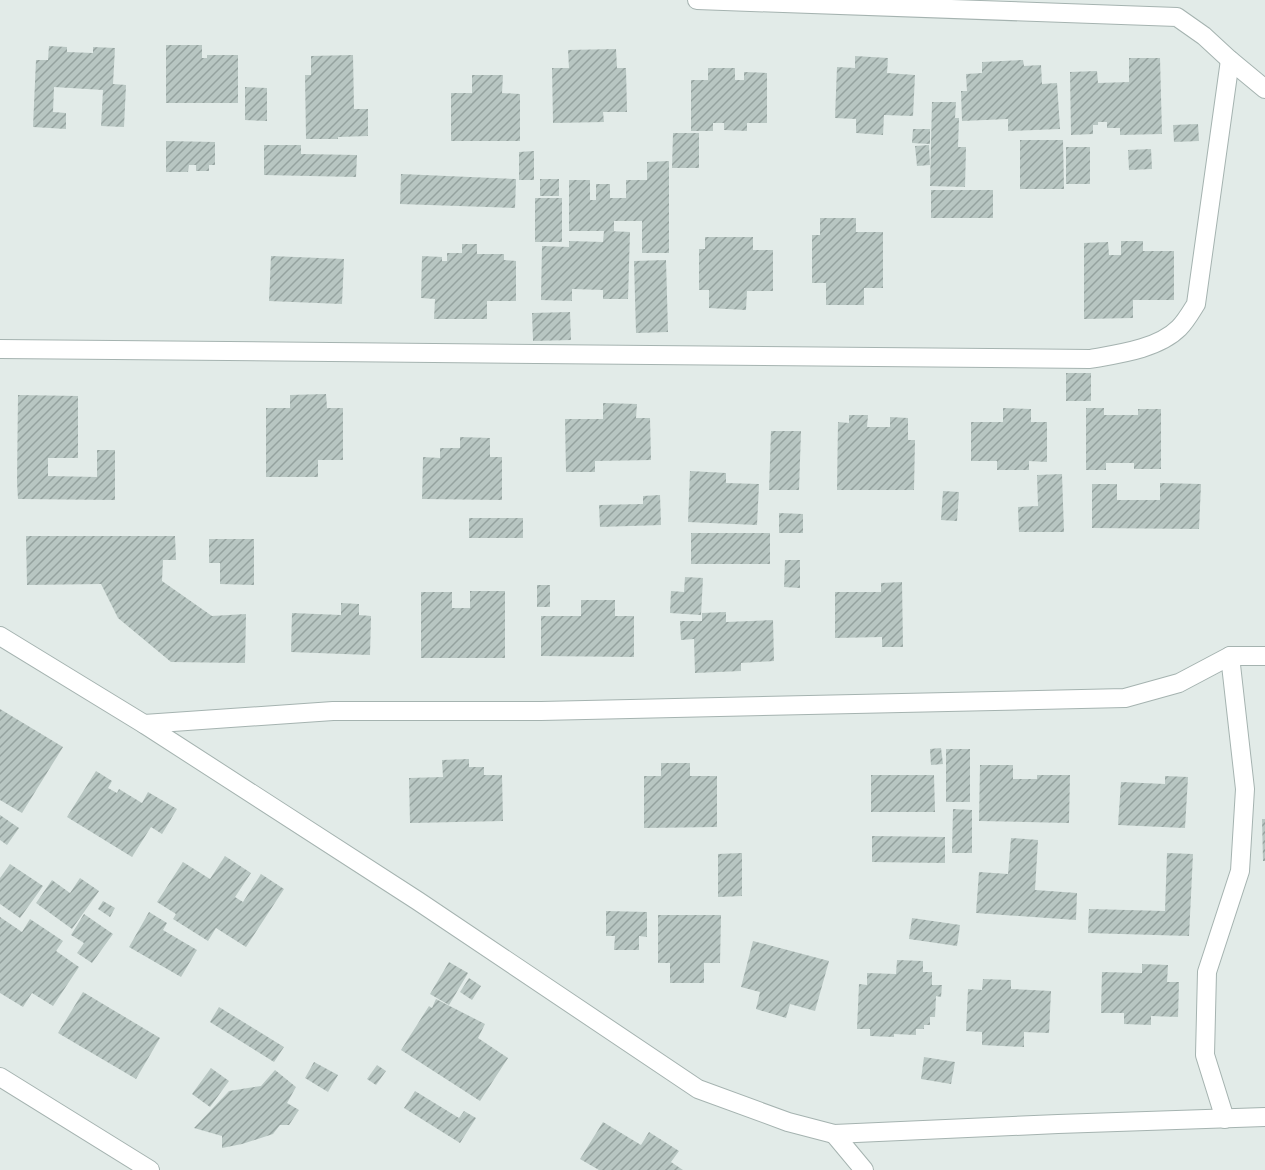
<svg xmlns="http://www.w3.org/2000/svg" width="1265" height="1170" viewBox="0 0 1265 1170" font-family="'Asap Condensed',sans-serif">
<defs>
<pattern id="building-hatch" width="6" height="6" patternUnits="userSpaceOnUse" patternTransform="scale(1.5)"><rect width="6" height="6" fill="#b8c6c2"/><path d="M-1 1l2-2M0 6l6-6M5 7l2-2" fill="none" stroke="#95a29f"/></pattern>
</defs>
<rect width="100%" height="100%" fill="#e2ebe8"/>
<!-- building -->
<g fill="url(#building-hatch)">
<path d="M166,45h36v13h5v-3h31v48h-72z"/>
<path d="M49,46l18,1v5l26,1v-6l22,1 -2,36 13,1 -2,42 -23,-1 2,-36 -49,-3 -1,25 13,1v16l-33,-2 3,-67h12z"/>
<path d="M616,49l1,19h9l1,44h-24l1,10 -51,1 -1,-55h17l-1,-18z"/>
<path d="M353,55l1,54h14v27l-30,1v2h-32l-1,-64h6v-19z"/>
<path d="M855,56l33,2 -1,15 28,2 -2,41 -29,-1 -1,20 -27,-2v-14l-21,-1 2,-51 18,1z"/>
<path d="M1129,58h31l2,76 -42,1v-7h-13v-6h-9v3h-5v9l-22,1 -1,-63 27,-1 1,12 31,-1z"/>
<path d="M1023,60l1,6 17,-1 1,19 15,-1 3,46 -52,2v-12l-46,2 -1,-30h6l-1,-17 16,-1v-11z"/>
<path d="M708,68h27v12h9v-8l23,1v50h-20v8l-23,-1v-7h-11v8h-22v-51h17z"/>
<path d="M472,75h31l-1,18 18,1v47h-69v-48h21z"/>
<path d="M245,87l22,1v33l-22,-1z"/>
<path d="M932,102h24l-1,16h4l-1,29h8l-1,40 -35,-1z"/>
<path d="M1198,124l1,17 -25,1 -1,-17z"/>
<path d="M913,129h17v15l-18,-1z"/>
<path d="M673,133h26v35h-27z"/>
<path d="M1020,140h43l1,49h-44z"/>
<path d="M166,141l49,1v23h-6v6h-13v-6h-7l-1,7h-22z"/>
<path d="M264,145h37v9l56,1 -1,22 -92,-2z"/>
<path d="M929,145l1,20 -13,1 -2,-20z"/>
<rect x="1066" y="147" width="24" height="37"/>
<path d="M1151,149l1,20 -23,1 -1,-20z"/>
<path d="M534,151v29h-15v-28z"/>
<path d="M669,161v92h-27v-32h-28v10h-6l22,1 -2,67h-25v-9l-31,-1v12l-31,-1 1,-54 27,1v-6l34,1 1,-11h-35v-51h21v20h6v-16h14v14h16v-18h21v-18z"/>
<path d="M401,174l115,5 -1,29 -115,-4z"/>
<rect x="540" y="179" width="19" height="17"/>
<rect x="931" y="190" width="62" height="28"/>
<rect x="535" y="198" width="27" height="44"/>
<path d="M820,218h36v14h27v56h-19v17h-38v-22h-14v-48h8z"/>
<path d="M705,237h48v13h20v41h-26l-1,19 -37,-2v-18h-10v-41h6z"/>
<path d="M1121,241h22v10h31v49h-41v18l-49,1v-76l24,-1 1,13h12z"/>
<path d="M462,244h15v10h27v6l12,1v40h-29v18h-53l1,-20 -14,-1 1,-42 20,1v4h5v-8h15z"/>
<path d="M271,256l73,3 -2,45 -73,-3z"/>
<path d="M666,260l2,72 -32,1 -2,-72z"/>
<path d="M570,312l1,28 -38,1 -1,-28z"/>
<rect x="1066" y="373" width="25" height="28"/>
<path d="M326,394l1,14h16v52h-25v17h-52v-69h24v-13z"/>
<path d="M18,395l60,1v62h-30v18l49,1v-27h18v50l-97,-1 -1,-17z"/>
<path d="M603,403l34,1 -1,14h14l1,42 -56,1v11h-29l-1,-53h38z"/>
<path d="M1003,408l28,1v13h16v40l-18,-1v9h-32v-9h-26v-39h32z"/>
<path d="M1086,408h18v7h34v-6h23v60h-27v-6h-28v7h-20z"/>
<path d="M849,415h19l-1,12h23v-10l18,1v22h7l-1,50h-77l1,-68 11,1z"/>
<path d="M771,431h30l-2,59h-30z"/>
<path d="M460,437l30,1v19h12v43l-80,-1 1,-42 17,1v-10h20z"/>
<path d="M690,471l36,2v10l33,1 -2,41 -69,-3z"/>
<path d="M1062,474l2,58h-45l-1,-25 20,-1 -1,-31z"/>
<path d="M1160,483l41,1 -2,45 -107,-1v-44h25v16h43z"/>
<path d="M943,491l16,1 -2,29 -16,-1z"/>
<path d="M660,495l1,30 -61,2 -1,-22 44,-1v-8z"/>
<path d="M779,513l24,1v19h-24z"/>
<rect x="469" y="518" width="54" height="20"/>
<rect x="691" y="533" width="79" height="31"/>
<path d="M26,536h149l1,24h-13l-1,21 50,35 34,-2 -1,49 -74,-1 -53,-44 -17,-34 -74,1z"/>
<path d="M209,539h45v46l-34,-1v-21h-11z"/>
<path d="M785,560h15v28l-16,-1z"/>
<path d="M685,577l18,1 -2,37 -31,-2 1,-22 13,1z"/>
<path d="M902,582l1,65h-21v-10l-47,1v-46h46v-9z"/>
<rect x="537" y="585" width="13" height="22"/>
<path d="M470,591h35v67h-84v-66h31v16h18z"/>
<path d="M581,600h34v16h19v41l-93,-1v-40h40z"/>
<path d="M341,603l18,1v11l12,1 -1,39 -79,-3 1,-39 49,2z"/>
<path d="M726,612v10l47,-2 1,41 -33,2v8l-46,2 -1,-34 -13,1 -1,-19h22v-8z"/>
<path d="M0,709l63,38 -41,66 -22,-13z"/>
<path d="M941,748l2,16 -12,1 -1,-16z"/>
<rect x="946" y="749" width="24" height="53"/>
<path d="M469,759v8h15v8h18l1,46 -93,2 -1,-45 34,-1 -1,-17z"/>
<path d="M661,763h29v13h27v51l-73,1v-52h17z"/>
<path d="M980,765h33v14h24v-4h33l-1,48 -90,-2z"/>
<path d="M96,771l16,10 -4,7 9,5 2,-4 23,14 6,-11 29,17 -15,25 -11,-7 -19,30 -65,-40z"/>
<path d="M871,775h63l1,37h-64z"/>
<path d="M1165,776l23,1 -3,51 -67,-3 3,-43 44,2z"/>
<path d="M953,809l19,1v43h-20z"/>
<path d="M0,815l19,13 -12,17 -7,-5z"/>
<path d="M1262,819h3v42h-2z"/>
<path d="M872,836l73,1v26l-73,-1z"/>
<path d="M1011,838l27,2 -3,50 42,3 -1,27 -100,-7 3,-41 29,2z"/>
<path d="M742,853v43l-24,1v-43z"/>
<path d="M1167,853l26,1 -4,82 -101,-3 1,-24 76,2z"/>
<path d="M225,856l26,17 -16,24 8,5 18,-28 23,15 -38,58 -30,-19 -8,13 -35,-22 3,-5 -19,-12 26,-40 27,17z"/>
<path d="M10,864l33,22 -23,32 -20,-14v-26z"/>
<path d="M80,878l19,13 -27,38 -36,-26 16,-23 18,13z"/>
<path d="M103,901l12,7 -5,9 -12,-8z"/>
<path d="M606,911l41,1v25l-8,-1v14h-25l1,-14h-9z"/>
<path d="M149,912l18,11 -4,7 34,20 -16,27 -52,-30z"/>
<path d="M84,914l29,20 -21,29 -15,-10 7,-10 -13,-8z"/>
<path d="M658,915h63l-1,48h-16v20h-34v-20h-12z"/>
<path d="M0,917l22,15 8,-13 33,22 -7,10 23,16 -26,39 -21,-13 -9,14 -23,-14z"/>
<path d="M912,918l48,7 -3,21 -48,-7z"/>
<path d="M753,941l76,20 -14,50 -25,-7 -4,14 -30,-9 4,-17 -19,-5z"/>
<path d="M897,960l26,1v11h9v13h10l-1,12 -5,-1 -1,21h-5v8h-6v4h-8v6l-22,-1v3l-24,-1v-7h-13l2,-45 8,1v-12l29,1z"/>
<path d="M449,962l19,11 -19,32 -19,-11z"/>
<path d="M1142,964l26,1 -1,17h12l-1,35 -27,-1v9l-27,-1v-11h-23l1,-41 40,1z"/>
<path d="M469,978l12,8 -9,14 -12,-8z"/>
<path d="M983,979l28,1v9l40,2 -2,42 -25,-1v15l-42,-2v-13l-16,-1 2,-42 14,1z"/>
<path d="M83,992l77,46 -24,41 -78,-46z"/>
<path d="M436,999l49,25 -7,14 30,20 -28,43 -79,-51 28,-44 3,2z"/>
<path d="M219,1007l65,40 -10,15 -64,-40z"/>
<path d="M924,1057l31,5 -4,22 -30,-5z"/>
<path d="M314,1062l24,13 -10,17 -23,-14z"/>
<path d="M377,1065l9,6 -10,14 -9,-6z"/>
<path d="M211,1068l18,13 -19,26 -18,-13z"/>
<path d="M275,1070l21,17 -9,16 12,7 -10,15h-9l-7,9 -31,10 -20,4v-12l-28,-8 35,-37 32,-5z"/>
<path d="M415,1091l44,27 5,-7 12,7 -16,25 -56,-35z"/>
<path d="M603,1122l38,23 8,-13 30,19 -8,11 12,8h-84l-19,-11z"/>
</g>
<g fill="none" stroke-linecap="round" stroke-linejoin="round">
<defs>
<g id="minor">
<path d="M697,0l480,17 27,19 26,24 35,29"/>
<path d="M0,349l1090,10c28,-5 68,-10 89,-31 7,-7 12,-16 17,-24l34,-244"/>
<path d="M0,636l144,88 274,177 280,188 90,33 46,12 224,-10 207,-7"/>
<path d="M144,724l189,-13h208l584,-13 54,-15 51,-27h35"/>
<path d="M0,1077l150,93"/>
<path d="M1225,1119l-20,-64 2,-83 33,-101 5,-82 -15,-133"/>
<path d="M834,1134l30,36"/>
</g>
</defs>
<!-- minor casing -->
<use href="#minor" stroke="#a5b3b0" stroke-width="20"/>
<!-- minor -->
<use href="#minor" stroke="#fff" stroke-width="18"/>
</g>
</svg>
